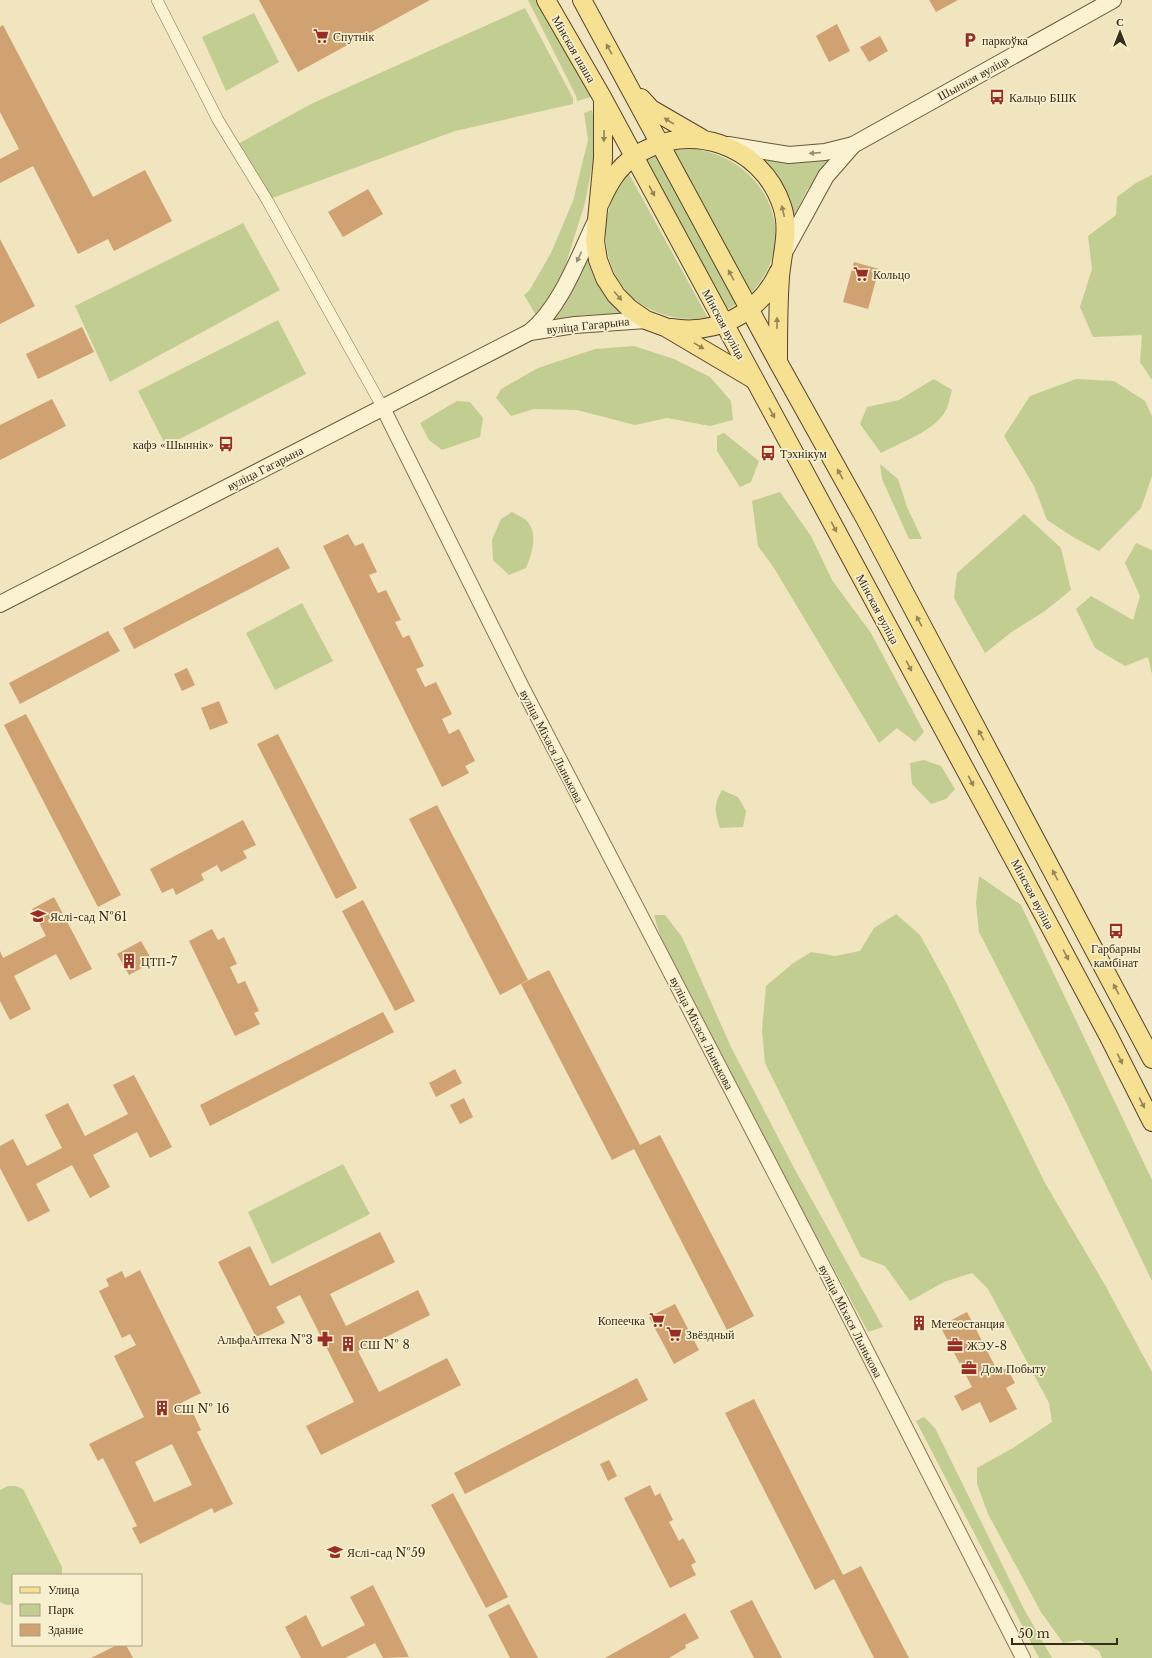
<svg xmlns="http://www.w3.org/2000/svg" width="1152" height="1658" viewBox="0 0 1152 1658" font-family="'Libre Baskerville',serif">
<rect width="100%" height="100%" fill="#f0e5be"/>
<!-- green -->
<g fill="#c2ce91">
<path d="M528,0h8l55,97 -14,4 -1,-5z"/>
<path d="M525,8l48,90v6l-118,27 -188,69 -33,-54 79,-43z"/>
<path d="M254,13l25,49 -53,29 -24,-54z"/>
<path d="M592,110l6,26 -13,67 -22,70 -26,44 -13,-22 5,-4 22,-38 22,-52 15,-61 -4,-27z"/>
<path d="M695,149c72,11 108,89 56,144l-79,-143z"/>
<path d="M659,154l81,148 -15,9 -82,-148z"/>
<path d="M758,157l77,1 -28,32 -16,32z"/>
<path d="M629,174l79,144c-18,2 -36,1 -54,-7 -53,-23 -64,-96 -25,-137z"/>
<path d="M1152,175v205l-12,-18 2,-27 -49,2 -13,-30 12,-38 -4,-33 28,-21 1,-18 19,-14z"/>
<path d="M243,223l37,67 -170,92 -35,-76z"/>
<path d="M587,255c5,25 18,45 38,61 -32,-3 -47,-2 -77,8l29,-44z"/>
<path d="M278,320l28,54 -140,72 -28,-55z"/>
<path d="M634,346l40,13 36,18 21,24 2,19 -23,6 -43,-8 -32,7 -58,-15 -43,-1 -23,7 -15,-18 5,-9 37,-21 57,-19z"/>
<path d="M934,379l18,11c-2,6 -3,13 -5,18 -9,22 -46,34 -66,45l-21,-29 7,-17 32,-7z"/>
<path d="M1076,379l38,2 31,20 7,15v60l-11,32 -42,43 -26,-14 -26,-17 -13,-34 -30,-50 26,-40z"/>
<path d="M457,401l13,1 13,16 -3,19 -38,13 -13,-10 -9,-17z"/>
<path d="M724,433l35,28 -8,21 -11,5 -23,-36v-15z"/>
<path d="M880,464l18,15 9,28 15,32h-13l-27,-60z"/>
<path d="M780,492l31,44 21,44 39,53 53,99 -9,10 -18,-14 -18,15 -105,-175 -16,-22 -6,-45z"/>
<path d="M512,512c4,3 11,5 14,8 13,13 6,33 0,48l-17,7 -16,-15 -1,-20 9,-21z"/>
<path d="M1024,514l37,34 10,42 -26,21 -32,20 -28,22 -31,-55 3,-25z"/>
<path d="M1136,543l16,7v124l-4,-17 -23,9 -30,-18 -19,-39 15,-13 42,24 7,-24 -15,-33z"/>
<path d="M302,603l31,58 -58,29 -29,-57z"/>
<path d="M924,760l17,6 14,23 -9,10 -15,5 -19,-20 -2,-21z"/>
<path d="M722,790l16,7 8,14 -3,16 -23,1c-5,-17 -7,-22 2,-38z"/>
<path d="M979,876l42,29 131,275v101l-92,-191 -81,-158 -3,-29z"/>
<path d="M896,914l24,21 27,49 98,199 60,102 47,87v286h-50l-3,-7 -19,-11 -17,3 -22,-31 -53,-98 -11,-30v-16l36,-20 39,-26 -3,-19 -61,-114 -16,-16 -28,9 -34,19 -25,-35 -24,-9 -96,-194 -3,-33 4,-44 26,-22 19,-12 24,4 25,-5 14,-23z"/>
<path d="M654,915h11l17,22 49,110 62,119 90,161 -15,5c-52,-98 -107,-195 -157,-293 -20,-40 -46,-80 -57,-124z"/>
<path d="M343,1164l27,50 -98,50 -24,-52z"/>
<path d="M924,1417l11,11 90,183 27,47h-13l-123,-237z"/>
<path d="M8,1486h8l7,3 39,78v8h-49v30h-7l-6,-3v-112z"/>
</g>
<!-- building -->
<g fill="#d0a171" fill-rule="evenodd">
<path d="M259,0h171l-132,72z"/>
<path d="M929,0h29l-22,12z"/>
<path d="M837,24l13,27 -21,11 -13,-26z"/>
<path d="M3,25l90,172 52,-27 27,51 -58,30 -6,-12 -30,15 -45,-88 -33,17v-24l19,-10 -19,-37v-85z"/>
<path d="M880,36l8,15 -19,11 -9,-15z"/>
<path d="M368,189l15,25 -40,23 -15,-25z"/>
<path d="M0,239l35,67 -35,18z"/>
<path d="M854,262l25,7 -11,40 -25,-7z"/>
<path d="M82,327l12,25 -56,27 -12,-25z"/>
<path d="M52,399l14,27 -66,34v-35z"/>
<path d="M348,534l7,12 8,-3 14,29 -8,3 9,18 8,-3 15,30 -6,2 8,16 6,-3 15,31 -8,3 9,18 11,-5 16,32 -10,5 7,15 10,-5 16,32 -10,5 4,7 -27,14 -119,-241z"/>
<path d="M278,547l12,21 -156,81 -11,-21z"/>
<path d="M108,631l12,20 -100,53 -11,-21z"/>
<path d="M187,668l8,17 -13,6 -8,-17z"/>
<path d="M219,701l9,22 -18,7 -9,-22z"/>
<path d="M26,714l95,181 -23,12 -94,-182z"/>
<path d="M278,734l79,154 -21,11 -79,-155z"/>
<path d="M437,805l91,175 -28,15 -91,-176z"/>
<path d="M243,820l13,25 -13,6 4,7 -26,14 -4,-7 -16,9 3,6 -28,15 -3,-7 -11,5 -12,-24z"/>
<path d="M54,897l38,72 -22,11 -14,-26 -42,22 17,33 -21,11 -10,-19v-50l3,7 43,-22 -14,-27z"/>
<path d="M363,900l52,101 -20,10 -53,-100z"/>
<path d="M212,929l6,11 6,-3 13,27 -7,3 8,17 7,-3 14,30 -5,2 6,11 -25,12 -46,-95z"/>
<path d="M141,941l12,21 -24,13 -12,-21z"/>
<path d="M549,970l91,175 20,-10 94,181 -27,14 -93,-181 -22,11 -91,-176z"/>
<path d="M383,1012l11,20 -184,94 -10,-21z"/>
<path d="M455,1069l7,14 -26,14 -7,-14z"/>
<path d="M134,1075l38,72 -22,11 -13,-26 -44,23 17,32 -20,11 -18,-33 -36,19 14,27 -22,11 -28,-54v-22l13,-7 14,27 35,-18 -17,-33 23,-12 17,33 43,-22 -15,-29z"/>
<path d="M464,1098l9,19 -13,7 -10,-19z"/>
<path d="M380,1232l15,30 -65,32 16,32 72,-36 12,25 -72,36 21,41 68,-34 14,27 -140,70 -15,-29 48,-24 -54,-107 -24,12 9,16 -29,14 -38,-75 32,-16 20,40z"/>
<path d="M140,1270l61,123 -20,10 6,12 6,-2 8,17 -4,2 36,72 -19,9 -2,-5 -72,36 -8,-16 5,-2 -34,-68 -5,3 -9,-17 55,-27 -30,-61 22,-11 -6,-11 -8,4 -23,-47 10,-5 -3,-7 16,-8 3,7zM172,1444l20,41 -38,17 -19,-40z"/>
<path d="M675,1304l24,46 -25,14 -25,-47z"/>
<path d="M967,1312l31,60 9,-4 8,15 -9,5 11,21 -27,14 -10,-21 -18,9 -8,-15 18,-9 -32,-61z"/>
<path d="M637,1378l11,22 -183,94 -11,-21z"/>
<path d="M754,1399l89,176 18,-9 48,92h-35l-40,-79 -19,11 -90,-177z"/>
<path d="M609,1460l8,16 -9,5 -8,-17z"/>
<path d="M650,1485l5,11 5,-3 13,27 -4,2 10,19 4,-3 13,24 -5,3 5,10 -26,13 -46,-90z"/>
<path d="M453,1493l55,104 -22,11 -55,-103z"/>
<path d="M373,1585l36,72 -26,1 -8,-15 -30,15h-44l-16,-31 21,-12 16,32 43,-22 -15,-28z"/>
<path d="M752,1600l30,58h-28l-24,-47z"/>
<path d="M509,1604l29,54h-28l-22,-43z"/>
<path d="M685,1613l14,25 -14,7 1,3 -17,10h-64z"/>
<path d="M117,1645h9l7,13h-42z"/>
</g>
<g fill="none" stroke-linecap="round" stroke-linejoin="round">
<defs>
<path id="minor" d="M157,0l61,120 49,80 116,208"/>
<path id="tertiary" d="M383,408l139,279 315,606 186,365"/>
<g id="secondary">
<path d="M728,145l61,10 36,-3 28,-7 260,-145"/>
<path d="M786,249l40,-73 27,-31"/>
<path d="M530,332l45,-7 71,-5"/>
<path d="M0,604l530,-272c31,-25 48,-74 65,-109"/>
</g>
<g id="primary">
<path d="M546,0l56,97 445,824 61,114 44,87"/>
<path d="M582,0l196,362 88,158 286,539"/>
<path d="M641,98l10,11 50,29"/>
<path d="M603,102v56l-8,83 3,19 7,18 11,17 14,14 16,11 19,7 88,52"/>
<path d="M600,203c8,-18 17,-35 34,-46 52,-38 128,-13 148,49 8,24 0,47 -2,71 -2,28 -2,55 -2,82"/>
<path d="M671,328c45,7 88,-14 107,-55"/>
</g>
</defs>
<!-- minor casing -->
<use href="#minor" stroke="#897556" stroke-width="12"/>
<!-- tertiary casing -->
<use href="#tertiary" stroke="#897556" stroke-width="16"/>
<!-- secondary casing -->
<use href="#secondary" stroke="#6b5639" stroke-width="18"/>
<!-- primary casing -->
<use href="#primary" stroke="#56432b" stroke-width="20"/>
<!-- minor -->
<use href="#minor" stroke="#faf2d1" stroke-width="11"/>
<!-- tertiary -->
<use href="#tertiary" stroke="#faf2d1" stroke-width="14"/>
<!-- secondary -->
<use href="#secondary" stroke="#faf2d1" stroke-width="16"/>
<!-- primary -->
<use href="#primary" stroke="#f6e092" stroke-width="18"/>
</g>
<!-- one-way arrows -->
<defs><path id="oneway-solid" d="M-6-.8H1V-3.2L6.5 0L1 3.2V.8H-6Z"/></defs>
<g fill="#968656">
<use href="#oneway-solid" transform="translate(609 49) rotate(-119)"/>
<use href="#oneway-solid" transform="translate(669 121) rotate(-148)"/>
<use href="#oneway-solid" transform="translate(604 136) rotate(91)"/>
<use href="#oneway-solid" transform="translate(652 191) rotate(62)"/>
<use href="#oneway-solid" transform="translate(783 211) rotate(-103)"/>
<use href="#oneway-solid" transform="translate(731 275) rotate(-118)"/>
<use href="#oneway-solid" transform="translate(618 296) rotate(49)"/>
<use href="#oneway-solid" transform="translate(777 323) rotate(-90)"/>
<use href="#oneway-solid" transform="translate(699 346) rotate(31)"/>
<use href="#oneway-solid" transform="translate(772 413) rotate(61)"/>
<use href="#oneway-solid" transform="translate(840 474) rotate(-119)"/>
<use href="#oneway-solid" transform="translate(834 527) rotate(62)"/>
<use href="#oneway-solid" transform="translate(919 621) rotate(-118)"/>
<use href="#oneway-solid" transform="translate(909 666) rotate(62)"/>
<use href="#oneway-solid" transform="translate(981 735) rotate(-118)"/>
<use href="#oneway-solid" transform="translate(971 781) rotate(62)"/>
<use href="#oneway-solid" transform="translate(1055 875) rotate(-118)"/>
<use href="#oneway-solid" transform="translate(1066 955) rotate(62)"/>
<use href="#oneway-solid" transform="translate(1116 989) rotate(-118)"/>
<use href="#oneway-solid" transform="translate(1120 1059) rotate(64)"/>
<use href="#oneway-solid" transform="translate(1142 1103) rotate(63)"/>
</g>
<g fill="#988e76">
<use href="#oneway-solid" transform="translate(815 153) rotate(175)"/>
<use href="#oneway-solid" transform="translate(579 257) rotate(115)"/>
</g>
<!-- icons -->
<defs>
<symbol id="supermarket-bare" viewBox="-9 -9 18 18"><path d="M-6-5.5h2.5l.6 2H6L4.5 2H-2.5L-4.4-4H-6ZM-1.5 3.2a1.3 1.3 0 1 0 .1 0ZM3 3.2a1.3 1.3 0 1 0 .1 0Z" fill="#9b2c23" stroke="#f7efce" stroke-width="2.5" paint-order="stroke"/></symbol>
<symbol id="parking-bare" viewBox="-9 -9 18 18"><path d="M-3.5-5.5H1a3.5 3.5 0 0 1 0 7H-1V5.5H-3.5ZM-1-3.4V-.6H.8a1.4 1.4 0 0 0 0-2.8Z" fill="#9b2c23" stroke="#f7efce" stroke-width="2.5" paint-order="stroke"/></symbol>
<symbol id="bus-bare" viewBox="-9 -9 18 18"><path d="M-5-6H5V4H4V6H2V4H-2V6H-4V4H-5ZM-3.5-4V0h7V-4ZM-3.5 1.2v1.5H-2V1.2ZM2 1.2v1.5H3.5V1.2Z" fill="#9b2c23" stroke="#f7efce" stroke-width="2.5" paint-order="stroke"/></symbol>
<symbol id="school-bare" viewBox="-9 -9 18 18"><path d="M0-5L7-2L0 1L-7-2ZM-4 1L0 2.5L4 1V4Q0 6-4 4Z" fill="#9b2c23" stroke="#f7efce" stroke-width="2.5" paint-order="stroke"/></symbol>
<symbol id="building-bare" viewBox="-9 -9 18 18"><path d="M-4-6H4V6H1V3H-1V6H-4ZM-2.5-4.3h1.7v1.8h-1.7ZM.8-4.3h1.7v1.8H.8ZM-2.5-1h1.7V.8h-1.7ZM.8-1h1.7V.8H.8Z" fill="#9b2c23" stroke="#f7efce" stroke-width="2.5" paint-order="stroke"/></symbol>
<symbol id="pharmacy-bare" viewBox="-9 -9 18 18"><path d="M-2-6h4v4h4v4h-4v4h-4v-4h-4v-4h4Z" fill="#9b2c23" stroke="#f7efce" stroke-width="2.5" paint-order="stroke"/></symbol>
<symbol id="office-bare" viewBox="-9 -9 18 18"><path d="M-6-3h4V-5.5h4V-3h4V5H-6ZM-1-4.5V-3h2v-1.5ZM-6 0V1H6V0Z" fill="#9b2c23" stroke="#f7efce" stroke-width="2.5" paint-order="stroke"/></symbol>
</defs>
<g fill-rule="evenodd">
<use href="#supermarket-bare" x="310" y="25" width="22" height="22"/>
<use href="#parking-bare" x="959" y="29" width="22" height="22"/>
<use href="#bus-bare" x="986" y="86" width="22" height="22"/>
<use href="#supermarket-bare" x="850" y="263" width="22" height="22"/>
<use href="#bus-bare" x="215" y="433" width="22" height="22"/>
<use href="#bus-bare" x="757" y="442" width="22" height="22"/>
<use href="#school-bare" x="27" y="905" width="22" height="22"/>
<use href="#bus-bare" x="1105" y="920" width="22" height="22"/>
<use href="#building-bare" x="118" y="950" width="22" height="22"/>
<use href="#supermarket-bare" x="646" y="1309" width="22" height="22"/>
<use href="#building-bare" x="908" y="1312" width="22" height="22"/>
<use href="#supermarket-bare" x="663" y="1323" width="22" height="22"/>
<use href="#pharmacy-bare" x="314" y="1328" width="22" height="22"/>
<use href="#building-bare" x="337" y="1333" width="22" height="22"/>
<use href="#office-bare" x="944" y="1334" width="22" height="22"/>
<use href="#office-bare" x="958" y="1357" width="22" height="22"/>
<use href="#building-bare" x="151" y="1397" width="22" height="22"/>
<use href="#school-bare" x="324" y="1541" width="22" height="22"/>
</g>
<g text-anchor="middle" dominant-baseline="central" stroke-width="3.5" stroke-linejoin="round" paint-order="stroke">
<!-- poi labels -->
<g font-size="12" fill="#372b1b" stroke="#f7efce" text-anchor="start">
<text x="333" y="36">Спутнік</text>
<text x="982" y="40">паркоўка</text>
<text x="1009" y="97">Кальцо БШК</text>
<text x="873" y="274">Кольцо</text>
<text x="214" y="444" text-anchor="end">кафэ «Шыннік»</text>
<text x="780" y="453">Тэхнікум</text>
<text x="50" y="916">Яслі-сад №61</text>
<text x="1116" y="948" text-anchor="middle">Гарбарны<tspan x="1116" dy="14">камбінат</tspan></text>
<text x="141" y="961">ЦТП-7</text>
<text x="645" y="1320" text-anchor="end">Копеечка</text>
<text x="931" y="1323">Метеостанция</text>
<text x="686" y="1334">Звёздный</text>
<text x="313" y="1339" text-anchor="end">АльфаАптека №3</text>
<text x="360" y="1344">СШ № 8</text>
<text x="967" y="1345">ЖЭУ-8</text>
<text x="981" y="1368">Дом Побыту</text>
<text x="174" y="1408">СШ № 16</text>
<text x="347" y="1552">Яслі-сад №59</text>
</g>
<!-- street labels -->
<g font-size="12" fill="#372b1b" stroke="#f7efce">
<text transform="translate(574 49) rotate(60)">Мінская шаша</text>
<text transform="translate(973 78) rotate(-29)">Шынная вуліца</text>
<text transform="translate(724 324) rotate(62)">Мінская вуліца</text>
<text transform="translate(588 325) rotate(-6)">вуліца Гагарына</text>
<text transform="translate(265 468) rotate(-27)">вуліца Гагарына</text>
<text transform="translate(878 609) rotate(62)">Мінская вуліца</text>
<text transform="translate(552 746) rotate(63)">вуліца Міхася Лынькова</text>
<text transform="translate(1033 894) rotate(62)">Мінская вуліца</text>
<text transform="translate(702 1033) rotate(63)">вуліца Міхася Лынькова</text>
<text transform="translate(851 1321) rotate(63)">вуліца Міхася Лынькова</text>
</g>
</g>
<!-- legend -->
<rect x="12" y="1574" width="130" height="72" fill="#f7efce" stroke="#aaa186"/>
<rect x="20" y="1587" width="20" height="6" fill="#f6e092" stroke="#aaa186"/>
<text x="48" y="1594" font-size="12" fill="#372b1b">Улица</text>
<rect x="20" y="1604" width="20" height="12" fill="#c2ce91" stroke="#aaa186"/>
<text x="48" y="1614" font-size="12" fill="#372b1b">Парк</text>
<rect x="20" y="1624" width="20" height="12" fill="#d0a171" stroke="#aaa186"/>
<text x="48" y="1634" font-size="12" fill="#372b1b">Здание</text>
<!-- north arrow -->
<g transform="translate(1120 32)" stroke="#f7efce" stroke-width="3" paint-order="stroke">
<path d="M0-3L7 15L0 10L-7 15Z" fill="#372b1b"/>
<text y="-6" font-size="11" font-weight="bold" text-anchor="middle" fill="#372b1b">С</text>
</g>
<!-- scale -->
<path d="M1012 1638v6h105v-6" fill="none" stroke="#372b1b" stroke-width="2"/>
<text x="1018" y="1638" font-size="12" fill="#372b1b" stroke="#f7efce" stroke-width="3" paint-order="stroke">50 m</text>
</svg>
